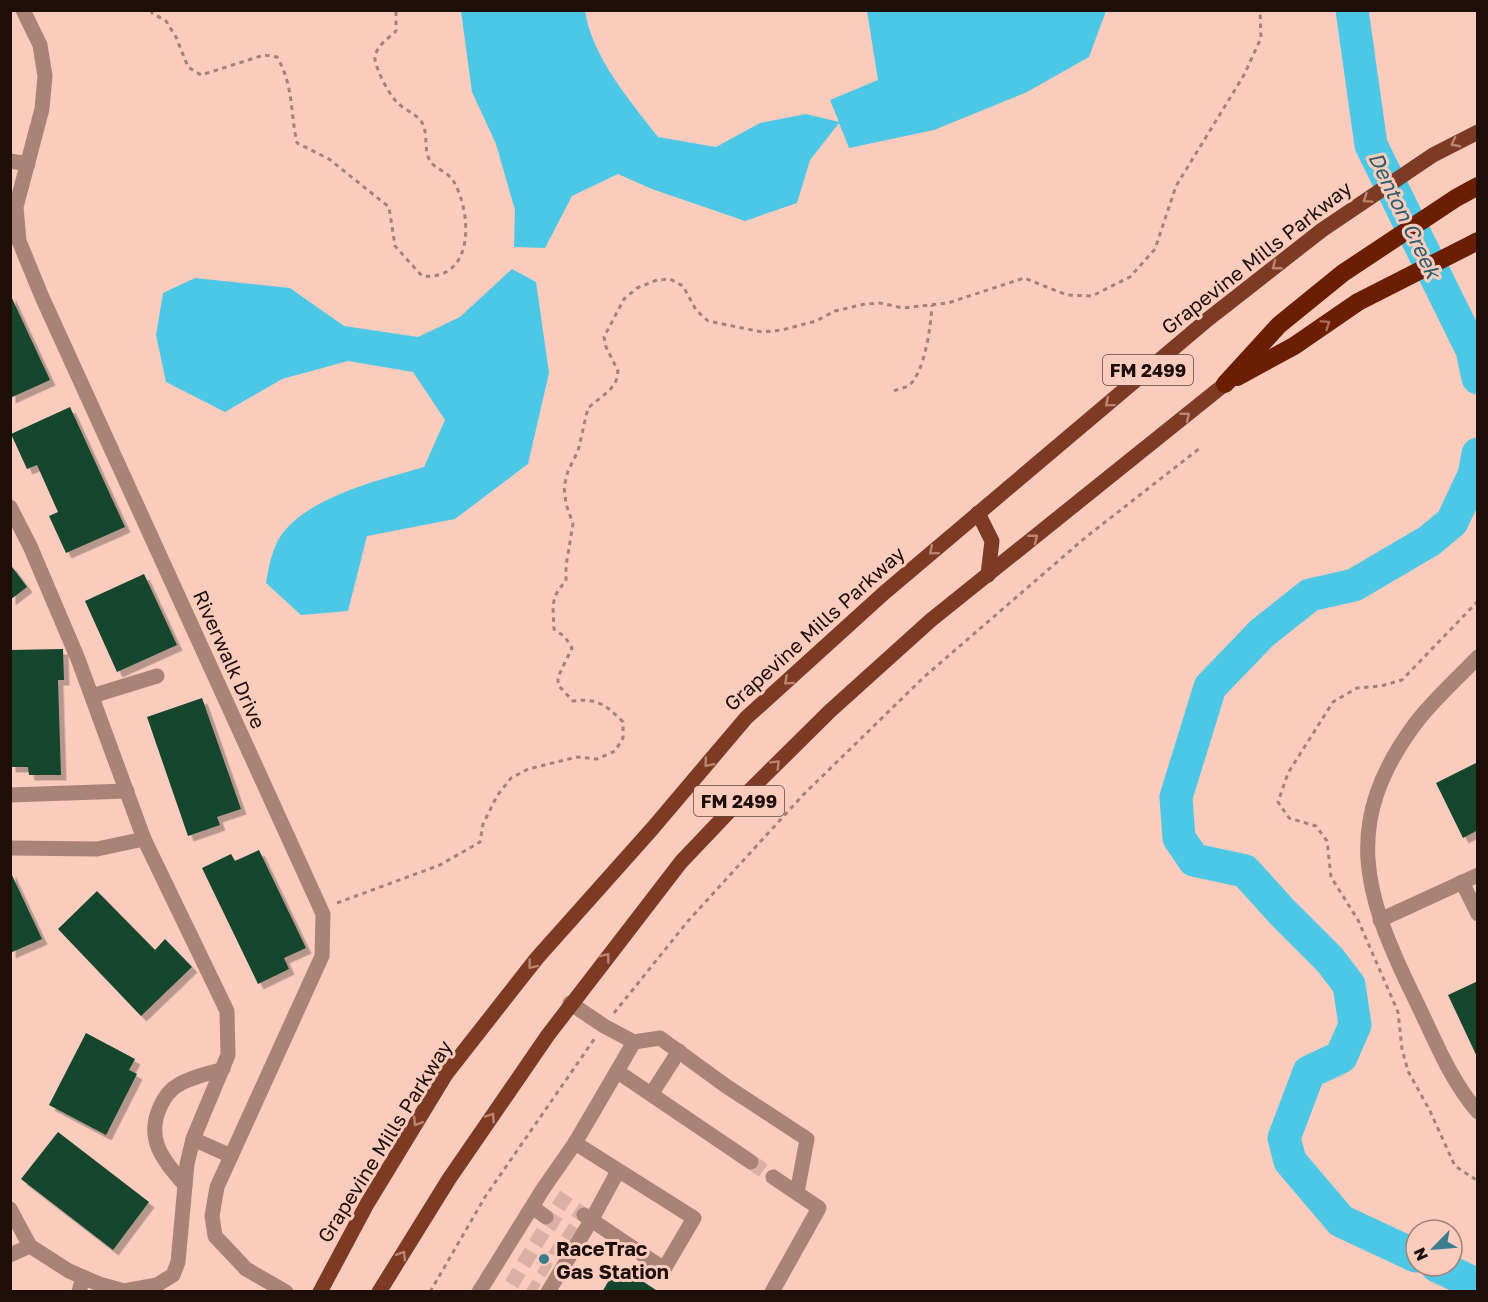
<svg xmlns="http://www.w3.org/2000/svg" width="1488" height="1302" viewBox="0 0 1488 1302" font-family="'Golos Text',sans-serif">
<defs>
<filter id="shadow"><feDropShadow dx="5.5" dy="5.5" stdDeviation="0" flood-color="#0004"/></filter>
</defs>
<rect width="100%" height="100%" fill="#faccbe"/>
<!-- water -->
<g fill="#4cc7e6">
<path d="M461,11h124c7,46 45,90 73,126l58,10 44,-24 46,-9 33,8 -9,-22 48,-20 -11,-69h239l-17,46 -62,35 -93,38 -85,18 -10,-25 -29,37 -13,43 -52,18 -93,-32 -34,-15 -46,22 -27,52 -31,-1 1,-37 -19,-66 -24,-52z"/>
<path d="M512,269l24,13 13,91 -21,91 -73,55 -88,17 -19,75 -47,4 -35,-32c2,-11 4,-24 9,-36 18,-47 105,-67 149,-80l21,-47 -32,-48 -65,-11 -66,18 -57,33 -59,-30 -10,-47 7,-42 32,-15 95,10 54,38 74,11 42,-20z"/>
</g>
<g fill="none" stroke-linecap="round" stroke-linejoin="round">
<!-- river -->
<g stroke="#4cc7e6" stroke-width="33">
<path d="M1352,10l19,135 101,205 6,28"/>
<path d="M1416,1256l-75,-35 -51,-60 -6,-23 25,-66 32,-15 14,-32 -6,-40 -19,-25 -48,-48 -37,-41 -51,-11 -15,-22 -3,-41 34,-110 52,-54 48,-38 44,-10 75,-44 23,-19 22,-47 4,-21"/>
<path d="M1437,1266l41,19"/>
</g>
</g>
<!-- building -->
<g fill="#14472e" filter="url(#shadow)">
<path d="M10,294l40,86 -40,18z"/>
<path d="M70,407l55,120 -59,26 -17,-37 9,-4 -21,-47 -10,4 -16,-35z"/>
<path d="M10,564l17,23 -17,13z"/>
<path d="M144,574l33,71 -60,27 -32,-71z"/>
<path d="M63,649l1,31h-6l3,95h-32l-1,-8h-18v-117z"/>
<path d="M202,698l39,111 -24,8 3,8 -32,11 -41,-119z"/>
<path d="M1478,762v68l-15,8 -27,-55z"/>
<path d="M259,850l47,98 -22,10 5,11 -31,15 -56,-116 29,-14 4,7z"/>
<path d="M10,871l32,68 -32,14z"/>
<path d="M97,891l58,59 10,-11 27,28 -51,49 -83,-87z"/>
<path d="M1478,981v78l-30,-64z"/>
<path d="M86,1033l49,26 -6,11 8,4 -31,61 -57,-30z"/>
<path d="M58,1132l91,70 -36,48 -92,-71z"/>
<path d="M618,1265l41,27h-57z"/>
</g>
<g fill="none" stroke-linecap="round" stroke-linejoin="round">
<!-- minor-tunnel -->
<g stroke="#d9b0a3" stroke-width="15" stroke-dasharray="15 8" stroke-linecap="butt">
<path d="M751,1162l22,15"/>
<path d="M556,1197l28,18"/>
<path d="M546,1217l28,18"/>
<path d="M533,1234l29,18"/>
<path d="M521,1254l28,17"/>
<path d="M509,1274l28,17"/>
</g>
<!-- path -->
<g stroke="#a48277" stroke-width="3" stroke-dasharray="4.5 4.5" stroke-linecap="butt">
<path d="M151,10l1,3 14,8 10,16 12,30 13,8 63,-20 13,2c17,29 13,55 20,86l32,16 60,48 6,39 27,30c53,5 50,-62 32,-94 -5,-10 -18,-12 -24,-21 -7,-12 -1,-29 -9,-40 -5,-7 -16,-11 -22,-17 -9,-7 -22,-33 -24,-44 -1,-13 14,-22 21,-29v-21"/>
<path d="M894,391c4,-2 10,-3 14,-5 17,-12 23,-62 24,-81"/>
<path d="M1478,601l-76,79 -21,6 -24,2 -24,14 -45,71 -10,29 11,16 27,8 11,15 4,36 27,43 40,92 4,37 6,22 22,40 25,55 23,15"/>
<path d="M337,903l103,-38 40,-23 3,-18 14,-28 14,-18 17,-9 49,-12 20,2 18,-8 8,-13v-16c-17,-17 -25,-24 -50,-21l-15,-16v-8l14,-29 -7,-11 -11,-8c-1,-22 -4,-32 12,-48v-15l7,-42 -7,-20 -2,-17 4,-16 10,-20 10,-43 22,-18 6,-9 2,-10 -12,-24 -2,-10 20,-38 13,-11 20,-8 13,-1 13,7 13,24 12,11 54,11 20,-2 34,-9 19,-10 30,-7 15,-1 23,5 45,-5 76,-25 43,17 25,1 38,-19 25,-28 21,-63 68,-111 17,-37 -1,-28"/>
<path d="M614,1013l74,-92 115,-126 121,-118 162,-140 114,-89"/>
<path d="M430,1292l55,-95 110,-159"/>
</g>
<!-- minor -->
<g stroke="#aa8377" stroke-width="15">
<path d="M23,10l17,35 5,31 -3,33 -26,98 3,34 23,56 281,617 -1,42 -105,231 -5,29 3,20 31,33 40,23"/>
<path d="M10,161l18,3"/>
<path d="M10,507l20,39 48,113 66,180 83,172 1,44 -35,84 38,17"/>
<path d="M1478,657c-21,22 -45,43 -63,67 -74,100 -51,170 -1,273 19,38 35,82 64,115"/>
<path d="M92,696l65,-20"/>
<path d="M10,795l117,-4"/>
<path d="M10,848l87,1 47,-10"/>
<path d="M1462,882l16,32"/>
<path d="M1380,920l98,-45"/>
<path d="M570,1003l34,23 30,16 26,-4 66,48 81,53 -10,54"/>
<path d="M618,1072l133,90"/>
<path d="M652,1093l27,-42"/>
<path d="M575,1143l119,75 -30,51 -80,-54"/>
<path d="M185,1185c-21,-24 -40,-45 -25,-78 4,-9 9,-17 18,-22 13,-8 30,-11 45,-16"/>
<path d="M532,1207l14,10"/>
<path d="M10,1209l20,37 39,25 30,13 25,7 33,-6 16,-10 5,-13 9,-98 6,-25"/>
<path d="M10,1255l20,-9"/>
<path d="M79,1292l4,-15"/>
<path d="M479,1292l64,-103 32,-46 59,-101"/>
<path d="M548,1292l44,-73 26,-48"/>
<path d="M772,1292l47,-84 -46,-31"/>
</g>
<!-- major -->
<g stroke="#7d3b26" stroke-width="15">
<path d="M978,513l14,28 -4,34"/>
<path d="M320,1292l47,-88 79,-130 91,-116 115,-129 94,-111 138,-125 323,-273 115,-90 111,-75 45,-23"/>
<path d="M379,1292l70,-113 99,-144 133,-173 59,-62 90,-89 101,-91 294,-236"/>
</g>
<!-- highway -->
<g stroke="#6b1e01" stroke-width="18">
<path d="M1237,377l57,-31 64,-44 120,-61"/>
<path d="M1225,384l54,-59 64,-52 113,-75 22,-12"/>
</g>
</g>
<!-- one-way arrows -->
<defs><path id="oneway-chevron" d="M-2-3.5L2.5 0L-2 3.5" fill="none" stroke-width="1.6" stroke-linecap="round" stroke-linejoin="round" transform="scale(1.5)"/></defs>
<g stroke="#bc8472">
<use href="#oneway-chevron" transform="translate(1455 143) rotate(152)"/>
<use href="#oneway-chevron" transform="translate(1367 199) rotate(146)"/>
<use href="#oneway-chevron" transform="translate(1276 266) rotate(142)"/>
<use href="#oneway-chevron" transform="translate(1109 403) rotate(140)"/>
<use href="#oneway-chevron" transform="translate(1186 416) rotate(-39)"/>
<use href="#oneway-chevron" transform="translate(1034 538) rotate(-39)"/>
<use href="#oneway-chevron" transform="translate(933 551) rotate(140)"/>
<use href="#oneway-chevron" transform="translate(788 681) rotate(138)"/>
<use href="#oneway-chevron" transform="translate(708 763) rotate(130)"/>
<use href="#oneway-chevron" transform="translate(776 764) rotate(-45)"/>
<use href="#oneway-chevron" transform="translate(606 957) rotate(-52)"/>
<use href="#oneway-chevron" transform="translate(532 965) rotate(128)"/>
<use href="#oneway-chevron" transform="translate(491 1117) rotate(-56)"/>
<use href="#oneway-chevron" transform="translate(417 1122) rotate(122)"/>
<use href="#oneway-chevron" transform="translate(402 1255) rotate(-58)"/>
</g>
<use stroke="#ab6c56" href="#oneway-chevron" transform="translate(1326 324) rotate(-34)"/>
<!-- markers -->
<circle fill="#3b7d8e" stroke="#faccbe" stroke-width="2" cx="544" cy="1259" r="6"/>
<g text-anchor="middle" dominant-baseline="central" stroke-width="6" stroke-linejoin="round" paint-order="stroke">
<!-- shield labels -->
<g fill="#faccbe" stroke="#604840" stroke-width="1.5">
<rect x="1103" y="355" width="90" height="30" rx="4.5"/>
<rect x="694" y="786" width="90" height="30" rx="4.5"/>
</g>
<g font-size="18" font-weight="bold" fill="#1e0f0a">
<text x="1148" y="370">FM 2499</text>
<text x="739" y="801">FM 2499</text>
</g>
<!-- street labels -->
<g font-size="20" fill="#1e0f0a" stroke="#faccbe">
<text transform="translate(1256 257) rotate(-38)">Grapevine Mills Parkway</text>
<text transform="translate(814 628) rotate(-42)">Grapevine Mills Parkway</text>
<text transform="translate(230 659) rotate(66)">Riverwalk Drive</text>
<text transform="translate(384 1141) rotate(-58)">Grapevine Mills Parkway</text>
</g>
<!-- poi labels -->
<g font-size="20" font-weight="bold" fill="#1e0f0a" stroke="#faccbe" text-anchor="start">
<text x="556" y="1248">RaceTrac<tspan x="556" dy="23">Gas Station</tspan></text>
</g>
<!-- water labels -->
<g font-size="21" font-style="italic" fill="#2c5e6c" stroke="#faccbe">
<text transform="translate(1405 215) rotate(64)">Denton Creek</text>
</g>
</g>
<!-- border -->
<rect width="1488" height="1302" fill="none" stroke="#1e0f0a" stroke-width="24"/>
<!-- north arrow -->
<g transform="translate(1434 1248) rotate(245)"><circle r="28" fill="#faccbe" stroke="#a28076" stroke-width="1.5"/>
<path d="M0-4.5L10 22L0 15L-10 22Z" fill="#3b7d8e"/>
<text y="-9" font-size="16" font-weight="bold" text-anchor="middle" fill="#1e0f0a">N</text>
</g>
</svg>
